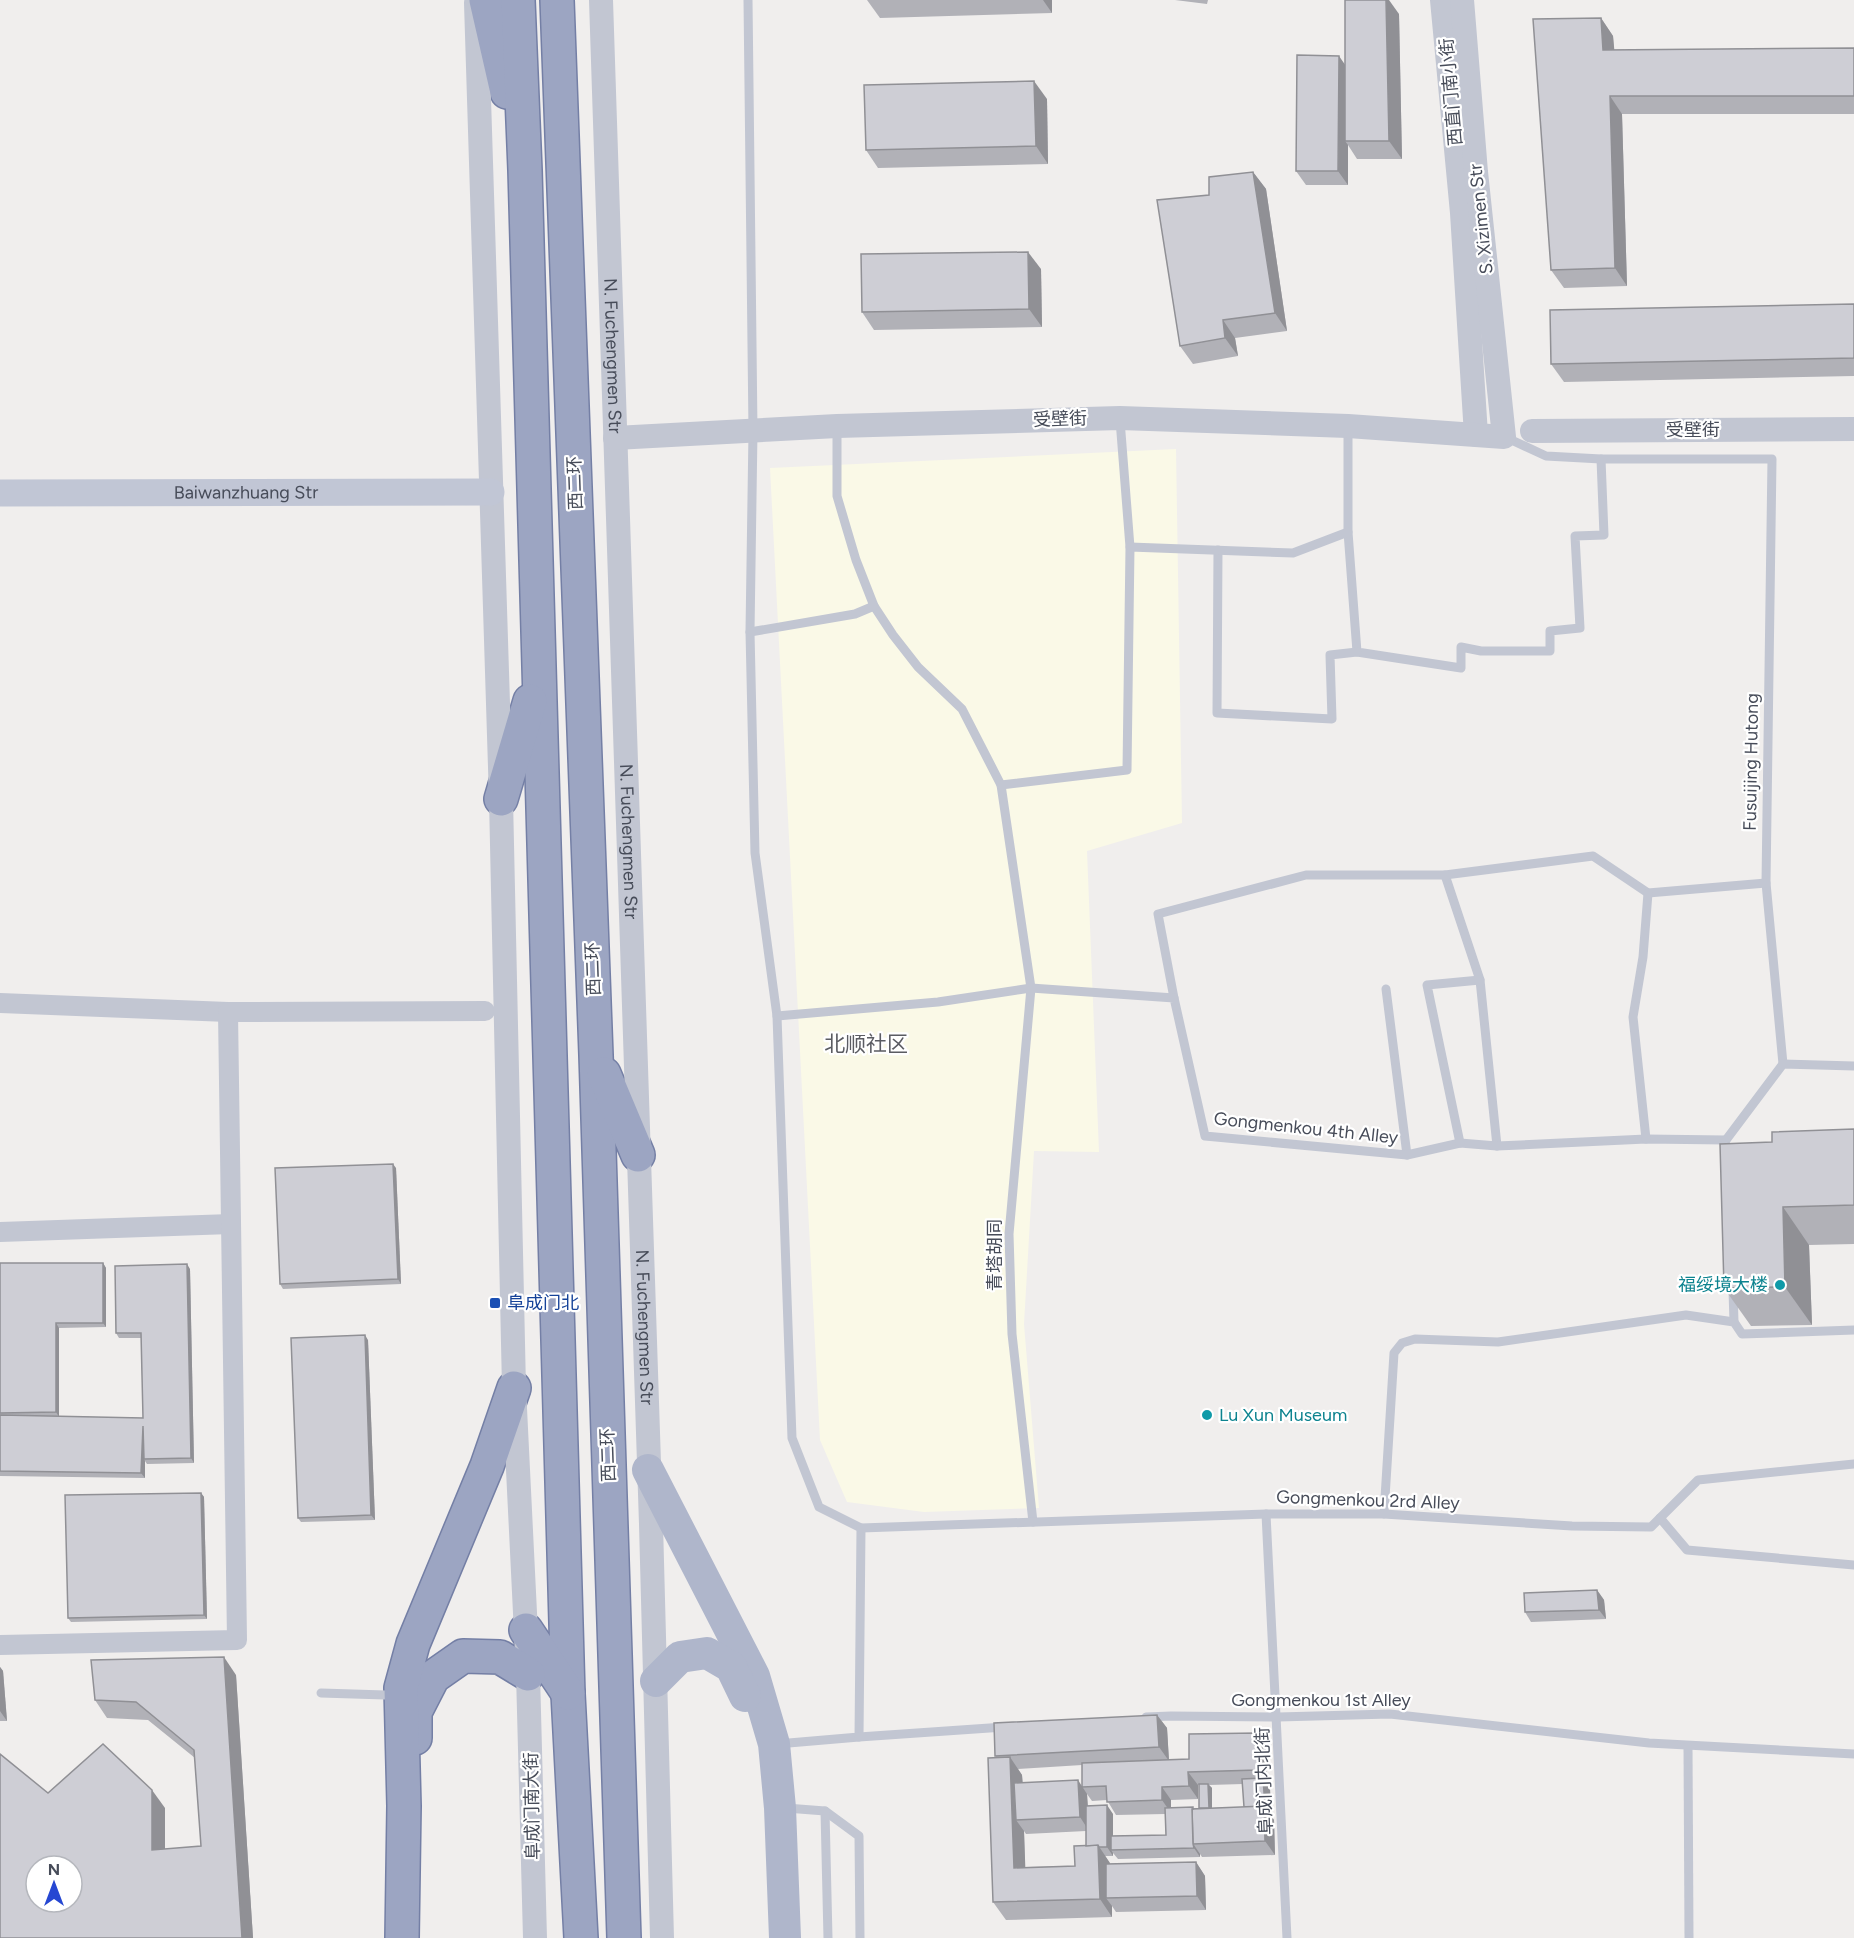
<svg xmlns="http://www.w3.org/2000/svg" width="1854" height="1938" viewBox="0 0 1854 1938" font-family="Figtree,'Noto Sans SC',sans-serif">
<rect width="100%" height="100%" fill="#f0eeed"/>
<!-- commercial -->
<path fill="#faf9e7" d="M1176,449l6,374 -95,28 12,301 -65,-1 -10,173 15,184 -115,4 -77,-10 -27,-62 -50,-972z"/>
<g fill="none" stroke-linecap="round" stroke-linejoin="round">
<defs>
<g id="trunk">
<path d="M486,0l21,92"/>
<path d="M518,0l7,170 43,1524 13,244"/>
<path d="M557,0l39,1055 28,883"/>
<path d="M501,799l29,-98"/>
<path d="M604,1074l34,81"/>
<path d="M526,1630l42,63"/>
<path d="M415,1738v-26l18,-35 30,-21 37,1 28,17"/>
<path d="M402,1938l2,-132 -3,-118 12,-44 74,-178 27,-78"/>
</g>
</defs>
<!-- trunk casing -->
<use href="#trunk" stroke="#747fa5" stroke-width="36"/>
<!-- service -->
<g stroke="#c2c6d2" stroke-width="9">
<path d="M748,0l5,431 -3,201 5,221 22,163 15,422 27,69 42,21 -2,209 -82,7"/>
<path d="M1120,420l10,127"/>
<path d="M1348,427v105l9,120 104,16v-21l20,4h69v-20l30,-3 -5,-92 29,-1 -3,-76"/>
<path d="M1505,437l41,19 55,3h171l-6,424 17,181"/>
<path d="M1218,550l-1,163 115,6 -2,-64 27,-3"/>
<path d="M874,606l19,29 25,32 44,42 39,76 30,203 -22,246 3,100 21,188"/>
<path d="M750,632l105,-18 19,-8 -18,-46 -19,-64v-69"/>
<path d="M1001,785l126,-15 3,-223 163,6 55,-21"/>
<path d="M1445,875l35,105 17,166"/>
<path d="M1386,989l21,166"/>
<path d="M1174,998l-16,-84 148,-39h139l148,-19 55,37 118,-10"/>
<path d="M777,1016l161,-14 93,-14 143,10 31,138 202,19 53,-12 37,3 149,-7 80,1"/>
<path d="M1646,1139l-13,-122 10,-60 5,-64"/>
<path d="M1726,1140l57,-76 71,2"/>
<path d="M1460,1143l-33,-158 53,-5"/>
<path d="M1733,1290l1,32"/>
<path d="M1266,1514l21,424"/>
<path d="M1384,1514l10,-161 8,-10 13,-4 83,3 188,-27 48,7 8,12 112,-4"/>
<path d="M1660,1518l27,32 167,15"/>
<path d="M861,1528l405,-14h118l188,12 79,1 47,-47 156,-16"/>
<path d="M321,1693l64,2"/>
<path d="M1146,1717l25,-1 107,1 112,-3 259,29 205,11"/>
<path d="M859,1737l145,-10"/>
<path d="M1688,1746l1,192"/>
<path d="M786,1808l39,3 34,25 1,102"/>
<path d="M825,1811l3,127"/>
</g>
<!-- minor -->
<g stroke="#c2c6d2" stroke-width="20">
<path d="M0,1003l228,9"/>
<path d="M0,1232l231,-8"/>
<path d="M0,1645l237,-5 -9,-628 257,-1"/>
</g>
<!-- tertiary -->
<g stroke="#c2c6d2" stroke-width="24">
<path id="s1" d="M601,0l50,1524 11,414"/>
<path d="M1442,0l20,213 14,222"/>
<path d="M476,3l25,796 13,589 14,286 7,264"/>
<path d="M1532,431l322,-2"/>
<path d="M615,438l222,-12 283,-8 228,8 156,11 -28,-265 -14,-172"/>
</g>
<!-- secondary -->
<path stroke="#c1c6d5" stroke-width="27" id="s2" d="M0,493l491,-1"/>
<!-- primary -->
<g stroke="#afb6cb" stroke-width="32">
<path d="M648,1470l106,206 20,68 6,64 5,130"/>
<path d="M656,1681l24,-24 27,-4 24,14 14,29"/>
</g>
<!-- trunk -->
<use href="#trunk" stroke="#9ca5c2" stroke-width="33"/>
</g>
<!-- wall -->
<g fill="#b1b1b7" fill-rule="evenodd">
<path d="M867,0h185v13l-172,5z"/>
<path d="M1175,0h33l-1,4z"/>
<path d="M1399,14l3,145h-45l-9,-14v40h-42l-10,-14 49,-106z"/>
<path d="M1601,18l12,18 1,14 240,-2v66h-232l5,172 -63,2 -13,-18z"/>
<path d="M1047,99l1,65 -170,4 -12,-18z"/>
<path d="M1253,172l13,17 21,142 -52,7 3,18 -45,8 -13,-18 29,-151z"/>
<path d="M1041,269l1,58 -168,3 -12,-18z"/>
<path d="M1854,304v72l-290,6 -13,-18z"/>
<path d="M1854,1129v115l-45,1 3,80 -61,1 -27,-38 48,-146z"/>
<path d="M396,1168l5,116 -118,5 -3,-5z"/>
<path d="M0,1263h103l3,5v59l-47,1v88l84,2 -2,-80h-22l-3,-5 74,-64 4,194 -47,1 -2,-3v17l-145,-2z"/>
<path d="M368,1340l7,180 -74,2 -3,-4z"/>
<path d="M201,1493l3,4 3,122 -136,3 -3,-4z"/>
<path d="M1597,1590l7,10 2,19 -75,3 -6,-10z"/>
<path d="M0,1667l3,4 4,50h-7z"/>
<path d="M236,1675l17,263h-253l48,-145 117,15v41l36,-3 -6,-88 -47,-38 -41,-2 -12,-18z"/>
<path d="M1157,1715l10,13 2,32 20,-1 77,-13 1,38 3,4 1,28 3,4 1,35 -73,2 -2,-3v3l-82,2 -5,-6v3h-8l5,8 86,-2 9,14 1,34 -90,2 -4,-6v11l-106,3 -13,-18 3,-145 -1,-1zM1082,1765v22l-59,-4 -1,-8 -4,-6zM1243,1784l1,23 -32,1v-20l-3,-3zM1198,1785h1v23h-28v-8l27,-1zM1087,1794l5,7 15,-1 9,15 49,-1 1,21 -53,1v-22l-25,-8zM1024,1831l2,3 60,-3v15l-11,20 -50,1z"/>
</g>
<!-- shaded-wall -->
<g fill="#909095">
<path d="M1043,0h9v13z"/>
<path d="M1386,0h3l10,14 3,145 -13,-18z"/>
<path d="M1601,18l12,18 3,32 -13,-18z"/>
<path d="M1339,56l9,13 -3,72 3,4v40l-10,-14z"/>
<path d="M1034,81l13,18 1,65 -12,-18z"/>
<path d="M1610,96l12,18 5,172 -12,-18z"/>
<path d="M1253,172l13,17 21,142 -12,-18z"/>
<path d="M1028,252l13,17 1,58 -13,-18z"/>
<path d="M1223,320l12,18 3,18 -13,-18z"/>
<path d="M393,1164l3,4 5,116 -3,-5z"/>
<path d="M1783,1207l26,38 3,80 -27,-38z"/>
<path d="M103,1263l3,5v59l-3,-4z"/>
<path d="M187,1264l3,5 4,194 -3,-5z"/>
<path d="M56,1323l3,5v89l-3,-5z"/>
<path d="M365,1335l3,5 7,180 -4,-5z"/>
<path d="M143,1426l1,33 1,2v17l-4,-5z"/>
<path d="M201,1493l3,4 3,122 -3,-4z"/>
<path d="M1597,1590l7,10 2,19 -7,-9z"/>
<path d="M224,1657l12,18 17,263h-11z"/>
<path d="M0,1667l3,4 4,50 -7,-10z"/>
<path d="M1157,1715l10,13 2,33 -10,-14z"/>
<path d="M1257,1733l9,13 1,38 3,4 1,28 -6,-9 -2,-29 -5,-8z"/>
<path d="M1010,1757l12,18 2,45h-8l8,11 2,55 -12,-18z"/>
<path d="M1188,1772l10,13v14l-9,-13z"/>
<path d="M1078,1780l9,14 2,37 -9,-14z"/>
<path d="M1208,1784l4,4v29l-3,-5z"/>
<path d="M1162,1787l9,13v13l-9,-13z"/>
<path d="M152,1790l13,18v60l-13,-18z"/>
<path d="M1107,1805l6,9v36h-2l2,3v3l-6,-9z"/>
<path d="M1264,1806l10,14 1,35 -10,-14z"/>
<path d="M1098,1845l12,18 -4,35 6,8v11l-12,-18z"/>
<path d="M1194,1845l6,9v3l-6,-9z"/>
<path d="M1196,1862l9,14 1,34 -9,-14z"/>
</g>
<!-- building -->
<g fill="#ceced5" stroke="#909095" stroke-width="1.5" fill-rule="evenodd">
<path d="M1345,0h41l3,141h-44z"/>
<path d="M1601,18l2,32 251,-2v48h-244l5,172 -64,2 -18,-251z"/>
<path d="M1297,55l42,1 -1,115h-42z"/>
<path d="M1034,81l2,65 -170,4 -2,-65z"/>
<path d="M1253,172l22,141 -52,7 2,18 -45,8 -23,-146 52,-5v-18z"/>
<path d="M1028,252l1,57 -167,3 -1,-58z"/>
<path d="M1854,304v54l-303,6 -1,-54z"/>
<path d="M1854,1129v76l-71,2 2,80 -61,1 -4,-144 52,-2v-10z"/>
<path d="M393,1164l5,115 -118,5 -5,-116z"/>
<path d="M0,1263h103v60h-47v89l-56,1z"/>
<path d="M187,1264l4,194 -47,1 -1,-33 -2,47 -141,-2v-56l143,3 -2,-85h-25l-1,-67z"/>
<path d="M365,1335l6,180 -73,3 -7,-180z"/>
<path d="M201,1493l3,122 -136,3 -3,-123z"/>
<path d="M1597,1590l2,20 -74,2 -1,-19z"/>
<path d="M224,1657l18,281h-242v-184l48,39 55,-49 49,46v60l49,-4 -7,-96 -58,-48 -41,-2 -4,-40zM36,1866h36v36h-36z"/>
<path d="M1157,1715l2,32 -164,9 -1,-33z"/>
<path d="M1257,1733l1,37 -70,2 1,14 -27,1v13l-55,2 -1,-16 -24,1v-24l107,-4v-25z"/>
<path d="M1010,1757l4,111 61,-2 -1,-20 24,-1 2,54 -107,3 -5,-144z"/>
<path d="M1263,1778l2,29h-21l-2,-28z"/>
<path d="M1078,1780l2,37 -64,3 -2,-37z"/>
<path d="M1199,1784h9l1,24h-10z"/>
<path d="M1107,1805v42h-8l-1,-2 -12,1v-40z"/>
<path d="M1264,1806l1,35 -72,3 -1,-35z"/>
<path d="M1193,1807v2h-1l1,35 1,4 -83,2v-14l55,-1 -1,-27z"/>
<path d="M1196,1862l1,34 -91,2v-34z"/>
</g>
<!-- markers -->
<g fill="#0f9aa8" stroke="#fff" stroke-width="2">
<circle cx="1780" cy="1285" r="6"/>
<circle cx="1207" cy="1415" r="6"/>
</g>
<rect fill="#1a4fb4" stroke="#fff" stroke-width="2" x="489" y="1297" width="12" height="12" rx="3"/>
<g text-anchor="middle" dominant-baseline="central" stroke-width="4.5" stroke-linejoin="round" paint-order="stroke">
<!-- street labels -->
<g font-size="18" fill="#474c59" stroke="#fff">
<text transform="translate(1451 92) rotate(-95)">西直门南小街</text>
<text transform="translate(1481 219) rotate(-96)">S. Xizimen Str</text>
<text stroke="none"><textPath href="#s1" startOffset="356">N. Fuchengmen Str</textPath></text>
<text transform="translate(1060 419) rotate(-2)">受壁街</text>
<text x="1693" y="430">受壁街</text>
<text transform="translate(575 483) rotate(-92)">西二环</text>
<text stroke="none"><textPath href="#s2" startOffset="246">Baiwanzhuang Str</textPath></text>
<text transform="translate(1751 762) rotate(-89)">Fusuijing Hutong</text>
<text stroke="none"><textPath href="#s1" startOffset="842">N. Fuchengmen Str</textPath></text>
<text transform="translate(593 969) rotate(-92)">西二环</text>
<text transform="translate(1306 1128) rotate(6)">Gongmenkou 4th Alley</text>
<text transform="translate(995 1255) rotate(-90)">青塔胡同</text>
<text stroke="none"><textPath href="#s1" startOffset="1328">N. Fuchengmen Str</textPath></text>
<text transform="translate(608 1455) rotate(-92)">西二环</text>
<text transform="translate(1368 1500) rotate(2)">Gongmenkou 2rd Alley</text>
<text x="1321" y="1700">Gongmenkou 1st Alley</text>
<text transform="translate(1264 1781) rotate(-92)">阜成门内北街</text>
<text transform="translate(532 1806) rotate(-91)">阜成门南大街</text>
</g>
<!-- culture labels -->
<g font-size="18" fill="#0d838f" stroke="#fff" text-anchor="end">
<text x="1768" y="1285">福绥境大楼</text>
<text x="1219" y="1415" text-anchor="start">Lu Xun Museum</text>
</g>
<!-- transit labels -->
<g font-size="18" fill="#164399" stroke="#fff" text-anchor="start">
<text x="507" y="1303">阜成门北</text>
</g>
<!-- quarter labels -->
<g font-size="21" fill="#5b5c62" stroke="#fff">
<text x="866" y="1043">北顺社区</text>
</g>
</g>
<!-- north arrow -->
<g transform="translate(54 1884)"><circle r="28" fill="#ffffff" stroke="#b5b7bd" stroke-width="1.5"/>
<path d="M0-4.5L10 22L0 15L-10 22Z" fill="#2647d2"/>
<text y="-9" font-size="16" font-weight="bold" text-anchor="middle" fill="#474c59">N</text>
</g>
</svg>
